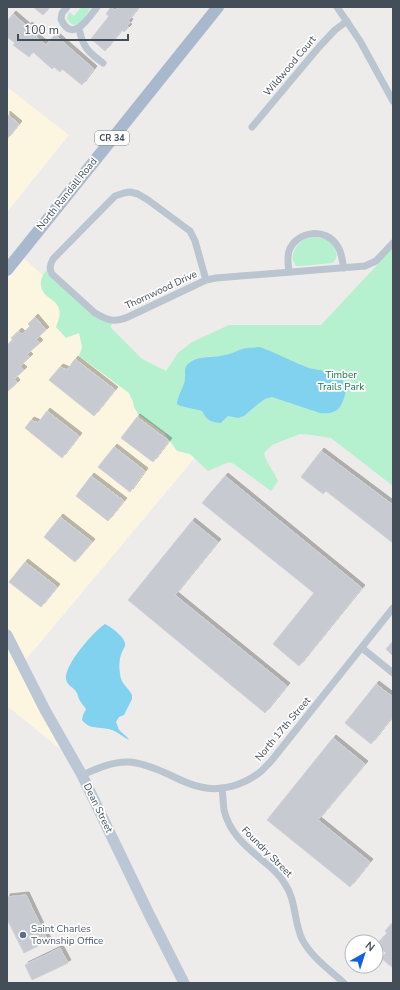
<svg xmlns="http://www.w3.org/2000/svg" width="400" height="990" viewBox="0 0 400 990" font-family="'Nunito Sans',sans-serif">
<defs>
<filter id="shadow"><feDropShadow dx="3" dy="-3" stdDeviation="0" flood-color="#0004"/></filter>
</defs>
<rect width="100%" height="100%" fill="#eeebeb"/>
<!-- commercial -->
<g fill="#fcf6e1">
<path d="M7,87l62,48 -62,77z"/>
<path d="M22,257l164,144 48,10 -210,251 -17,-33v-353z"/>
<path d="M7,638l63,119 -63,-51z"/>
</g>
<!-- green -->
<g fill="#b5f0cf" fill-rule="evenodd">
<path d="M81,7h10c-6,9 -15,28 -24,11l2,-6 5,4z"/>
<path d="M312,237c6,0 11,1 16,4 7,5 13,16 4,22l-31,3h-5c-1,-2 -2,-4 -3,-6 -2,-8 6,-18 12,-21 2,-1 5,-1 7,-2z"/>
<path d="M393,248v238l-62,-48 -19,-3 -12,-1 -28,11 -8,8c2,10 10,18 14,28l-7,10 -37,-27 -5,-2 -21,9 -18,-17 -13,-3 -13,-18 -26,-19 -4,-7 -1,-5 -4,-9 -50,-37 3,-9 -3,-14 -13,5 -10,-11c2,-6 5,-11 3,-18 -3,-10 -10,-9 -15,-16 -6,-8 -3,-19 5,-24l46,44 17,7 -1,8 31,31 24,12 12,-18 14,-11 37,-17h92zM242,349l30,48 -7,2 -8,6 -8,7 -17,4h-4l-7,7c-9,0 -15,-3 -19,-12l-22,-5 -2,-2c0,-9 3,-13 6,-21 2,-4 0,-8 1,-12 3,-16 24,-14 37,-15 7,-1 14,-4 20,-7z"/>
</g>
<!-- water -->
<g fill="#80d2ef">
<path d="M260,347c17,6 32,15 49,21 9,2 19,3 27,7 3,1 5,4 7,6 5,7 2,17 -2,24 -4,8 -13,9 -21,8l-48,-16 -7,2 -8,6 -13,11 -6,2 -10,-2 -7,7c-9,0 -15,-3 -19,-12l-22,-5 -3,-2c1,-12 8,-17 8,-27 0,-5 -1,-10 4,-14 9,-8 24,-5 36,-8 6,-1 11,-4 17,-6 6,-2 13,-1 18,-2z"/>
<path d="M105,624c6,3 22,14 20,22 -1,2 -2,4 -3,6 -3,7 -3,14 -2,22 1,10 8,13 12,21v4l-8,16 -5,2 -3,5 3,8 8,7 2,3c-6,-3 -11,-8 -17,-10 -12,-4 -21,1 -30,-10l1,-5 3,-6c-2,-3 -5,-6 -7,-10 -1,-2 -1,-4 -2,-6 -3,-6 -10,-7 -11,-14 -2,-14 27,-47 39,-55z"/>
</g>
<!-- building -->
<g fill="#c8cad1" stroke="#cfd1d8" filter="url(#shadow)">
<path d="M33,7h17l-7,8z"/>
<path d="M111,7l4,3 3,-3h21l-11,14 2,1 -3,4 2,1 -5,5 -2,-2 -17,21 -14,-12 18,-23 -3,-2z"/>
<path d="M13,14l15,13 1,-2 10,8 -3,4 10,8 9,-10 39,34 -12,16 -20,-16 -2,3 -6,-5 -2,2 -19,-17 -4,5 -16,-12 2,-2 -8,-6v-16z"/>
<path d="M7,114l12,10 -12,15z"/>
<path d="M35,317l11,13 -10,9 4,4 -13,11 3,3 -10,9 4,4 -10,9 3,4 -10,9v-47l6,-5 -2,-2 8,-7 3,3 8,-8 -2,-2z"/>
<path d="M75,359l40,31 -21,26 -45,-36 11,-13 7,3z"/>
<path d="M47,411l32,25 -17,22 -37,-30 6,-8 7,3z"/>
<path d="M137,417l32,24 -16,21 -32,-24z"/>
<path d="M114,447l31,24 -15,21 -32,-25z"/>
<path d="M321,451l72,54v38l-67,-52 -3,3 -22,-17z"/>
<path d="M91,476l33,25 -16,20 -32,-25z"/>
<path d="M225,476l137,112 -63,78 -26,-22 41,-51 -112,-90z"/>
<path d="M60,517l32,25 -17,20 -31,-25z"/>
<path d="M192,521l26,21 -43,53 112,91 -22,27 -137,-113z"/>
<path d="M25,562l32,25 -16,20 -32,-25z"/>
<path d="M393,641v15l-7,-7z"/>
<path d="M376,684l17,13v19l-22,28 -26,-21z"/>
<path d="M333,738l32,26 -47,56 52,42 -20,25 -83,-67z"/>
<path d="M26,895l22,46 -24,12 -17,-34v-22z"/>
<path d="M393,922v46l-12,-10 5,-5 -10,-8 11,-12 -2,-2z"/>
<path d="M60,948l8,15 -36,17 -7,-15z"/>
</g>
<g fill="none" stroke-linecap="round" stroke-linejoin="round">
<!-- street -->
<g stroke="#bbc5cf" stroke-width="7">
<path d="M67,7l-5,6 -1,6c11,25 27,0 36,-12"/>
<path d="M337,7l23,34 33,60"/>
<path d="M79,29c4,18 9,23 24,34"/>
<path d="M252,127l67,-80 16,-17 12,-9"/>
<path d="M289,272c-1,-7 -2,-14 0,-21 8,-21 38,-24 49,-4 4,6 4,14 6,21"/>
<path d="M206,280l-11,-39 -5,-10 -42,-31 -10,-6 -8,-2 -6,1 -9,3 -62,63c-3,6 -4,9 -1,15l43,39c12,7 19,10 33,4l78,-37 10,-2 149,-12 11,-5 17,-18"/>
<path d="M362,648l31,25"/>
<path d="M82,775c14,-6 31,-14 47,-13 14,1 28,7 41,13 10,5 20,10 31,12 20,5 42,-2 58,-14 5,-4 9,-9 13,-13l121,-152"/>
<path d="M222,788c1,7 1,15 2,22 5,22 21,36 38,50 9,7 17,14 23,24 11,16 9,38 17,55 9,18 28,31 42,44"/>
</g>
<!-- secondary -->
<path stroke="#bcc7d6" stroke-width="11" d="M7,635l38,75 37,65 67,139 35,69"/>
<!-- primary -->
<path stroke="#a9b9cd" stroke-width="12" d="M7,270l211,-263"/>
</g>
<!-- markers -->
<circle fill="#5c6f8a" stroke="#fff" stroke-width="1.5" cx="23" cy="935" r="4"/>
<g text-anchor="middle" dominant-baseline="central" stroke-width="3.5" stroke-linejoin="round" paint-order="stroke">
<!-- shield labels -->
<rect fill="#fff" stroke="#7b838b" stroke-width="1" x="95" y="131" width="34" height="14" rx="3"/>
<g font-size="9" font-weight="bold" fill="#434e59">
<text x="112" y="138">CR 34</text>
</g>
<!-- street labels -->
<g font-size="10" fill="#434e59" stroke="#fff">
<text transform="translate(290 66) rotate(-50)">Wildwood Court</text>
<text transform="translate(67 194) rotate(-51)">North Randall Road</text>
<text transform="translate(161 290) rotate(-25)">Thornwood Drive</text>
<text transform="translate(283 729) rotate(-50)">North 17th Street</text>
<text transform="translate(98 808) rotate(64)">Dean Street</text>
<text transform="translate(267 852) rotate(45)">Foundry Street</text>
</g>
<!-- park labels -->
<g font-size="10" fill="#127d4d" stroke="#fff">
<text x="341" y="375">Timber<tspan x="341" dy="12">Trails Park</tspan></text>
</g>
<!-- service labels -->
<g font-size="10" fill="#4e5e75" stroke="#fff" text-anchor="start">
<text x="31" y="929">Saint Charles<tspan x="31" dy="12">Township Office</tspan></text>
</g>
</g>
<!-- border -->
<rect width="400" height="990" fill="none" stroke="#434e59" stroke-width="16"/>
<!-- north arrow -->
<g transform="translate(364 954) rotate(39)"><circle r="19" fill="#ffffff" stroke="#b4b8bd"/>
<path d="M0-3L7 15L0 10L-7 15Z" fill="#1061e3"/>
<text y="-6" font-size="11" font-weight="bold" text-anchor="middle" fill="#434e59">N</text>
</g>
<!-- scale -->
<path d="M18 34v6h110v-6" fill="none" stroke="#434e59" stroke-width="2"/>
<text x="24" y="34" font-size="12" fill="#434e59" stroke="#ffffff" stroke-width="3" paint-order="stroke">100 m</text>
</svg>
